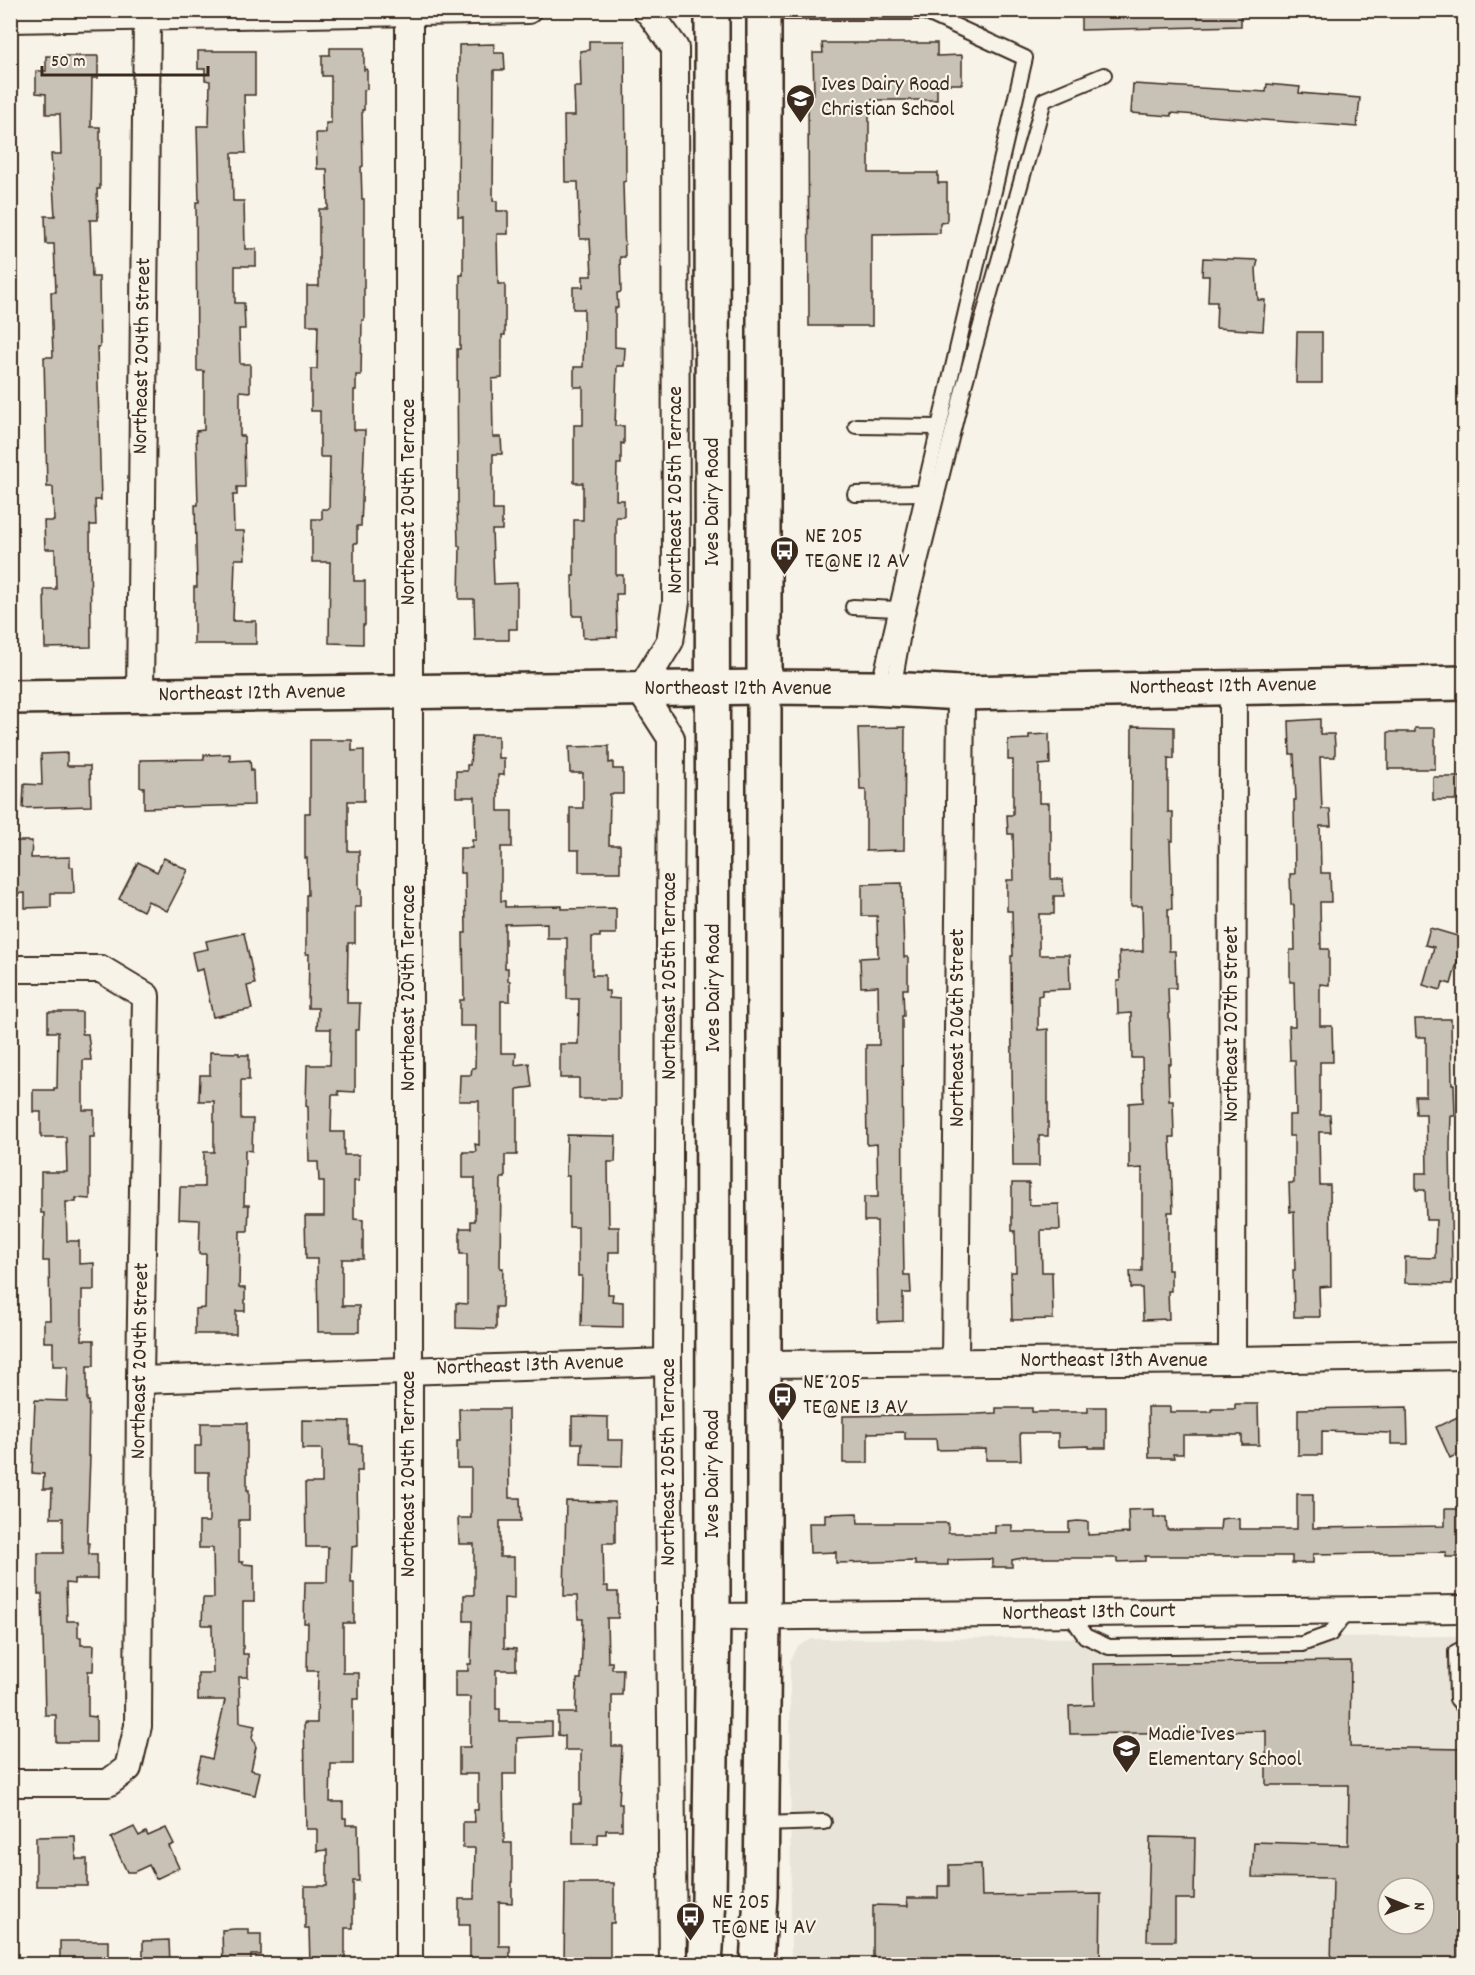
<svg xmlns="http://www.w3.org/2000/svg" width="1475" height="1975" viewBox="0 0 1475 1975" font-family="Dekko,sans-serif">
<rect width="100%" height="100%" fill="#f7f3e8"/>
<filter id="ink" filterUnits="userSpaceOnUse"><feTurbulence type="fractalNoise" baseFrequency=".0167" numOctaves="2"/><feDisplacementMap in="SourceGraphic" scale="12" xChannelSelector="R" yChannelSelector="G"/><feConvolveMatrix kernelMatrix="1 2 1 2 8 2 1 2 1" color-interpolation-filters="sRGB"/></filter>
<g filter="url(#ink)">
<!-- built -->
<path fill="#e9e4d9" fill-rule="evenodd" d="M1464,1636v328h-673l-1,-303 8,-15 14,-7zM1388,1888h36v36h-36z"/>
<!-- building -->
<g fill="#c8c1b6" stroke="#3b2a1e" stroke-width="1.5" fill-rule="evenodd">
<path d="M1081,10h160v16l-160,4z"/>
<path d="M589,41h36l1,140 -3,1 2,75h-5l1,35 -4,1 1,15h-3v39l10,1 -1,18h-7l-2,60h9v18l-3,-1v21h-4l-1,36h8v17h-8v58h7v19h-7l1,43 -34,1 -1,-22h-9l-1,-40h2v-56h9v-37h-9v-58h9v-38h-9v-20h9l1,-39v-19h-11v-22h10v-11h9l-2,-37h-10l-2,-57h-13l-1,-66h11l-1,-29h7l-1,-36 9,-1z"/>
<path d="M822,43h115v13l25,-1v29h-25v16h-68v73h69v10h9v39l-7,1v10l-68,1v92h-63l-1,-232h6l-1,-41h10z"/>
<path d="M494,44v9h10l1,17h-11l-1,131h4v10h11v23h-11l1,50h7v51h-3v43l-10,1 1,58h8l1,17h-9v56h9v20h-10l2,54 23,-1v46h-8v11h-34l-1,-41h-15l1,-53h-2l-1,-43h1l-1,-154h3v-74h3v-58h-5l1,-172z"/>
<path d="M330,48h34v22l3,-1v20l-3,1v20h-2l1,56 -2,1 1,32h2v121h-2l-1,55h-5v15h-2v40h11l-4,96h-4v17h-3v38h11v44h-2v19l-34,-1 1,-81h-18v-43h10v-10h7l1,-52h-10v-46h-9v-42h6l1,-44h-11v-39h12v-77h9l-1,-40h-10l-1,-36h10v-10h5v-47h-9v-21h8z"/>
<path d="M198,51h57v44h-11l2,58h-14l1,48h11l1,48h11v17h-21v37h9l1,26h-6l1,35h10v28l-10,-1v45h4l1,51h-8v8h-4l1,36h10l1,28h-10l-2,62h23v23h-62v-57h3l-2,-82h3l-2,-74 8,-1v-59h-7l-1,-169h3l-2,-76h12l1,-45 -5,-1v-11h-7z"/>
<path d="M46,56h52v22h-6l-1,49h9v62h-3l1,31h-8l2,57h7l1,70h-3l4,153h-6l1,25h-6l1,122 -46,1 -1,-59h12l-1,-40h-10l-1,-28h10l-1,-34h-6l-3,-130h9l-2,-65h5l-2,-48h-8l-1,-28h10l-4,-62h10l-1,-40h-14v-20l-10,-1v-22h10z"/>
<path d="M1133,84l133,8 1,-8 33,3 -1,6 61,5 -3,29 -186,-14v3l-40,-3z"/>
<path d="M1203,258l55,2 -2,9 2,31h7l-2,31 -47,-3 1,-26h-9l1,-26h-7z"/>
<path d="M1297,332h25v51h-26z"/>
<path d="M1320,719v15h14l1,12v11h-15l2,52h8l1,17h-11l1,47h9l1,29h-11l1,47h8v36l-9,-1v42h12l1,36h-13v53h10l1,17h-12l1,53h10l1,101 -12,1 1,30h-26l-1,-47h2l-1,-59 -4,1 -1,-29h5v-47h-5v-21h7l-1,-55h-5l-1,-34h6l-1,-44h-4v-32h5l-1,-45h-3l-1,-31h5l-1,-74h2l-2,-46h-4l-1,-33z"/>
<path d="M1132,726l42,1v32l-6,-1v54h5v29l-3,-1 2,69h-4l1,42h6l1,37h-8l3,76h-3l1,37h4l1,36h-4l3,75h-5v58h3v21h-3l1,28 -26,1 -1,-32h-11l-1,-17h12v-103l-13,1v-66l14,-1 -1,-44h-10l-1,-45 -13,1 -1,-33h3l-1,-29 24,-1 -1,-45h-11z"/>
<path d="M905,727l-1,123 -38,1v-61h-6l-2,-62z"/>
<path d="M1415,728h20v41h-47v-37h27z"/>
<path d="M1049,734l1,30 -11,1v38h10v27h2v49h12l1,17h-10v18h-15v41h30l1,34 -28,1v5l-4,1v34l10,-1v107h-9v30h-26l-2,-210h2l-1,-45h-5v-31h7l-1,-46h-5l-1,-19h6v-55h-5v-20l21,-1v-4z"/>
<path d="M472,736h26v22h6v17h-6v36h14v36h-11v54h4v6l57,-1v3l54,-1v26h-16v3h-8v38h13v16h4v7l11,1v100h-41v-21h-19v-34h18l1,-45h-12v-61h-20v-15l-42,1v44h3v13h2v20h-9v52h15l-1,12 14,-2 3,24 -15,2v66h-12v23h-4l-1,90h3l-1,39h-6v22l-40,-1v-25l11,1v-50h-7v-26h11v-7h4v-43h-12v-26h13l-1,-8 4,1v-44h-20l1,-26h11l1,-7h3l1,-42h-16v-26h4l-1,-67h3l-1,-60h-5v-25h12v-8h4l-1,-43h-19v-26h11v-6h3z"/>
<path d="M310,740h42v11l12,-1v51h-16v50h11v38h2v18h-6v36h-7l-1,60h13l-1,27h-4v62l-17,-1 1,4h-7l-1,37h13v23h15v26h-5v38l9,1v39h-21v47h17v26h-41l-1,-73h-11l-1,-43h19v-35h-5l-1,-19h-9l-1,-55 -2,-1 1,-41h23l1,-36h-14l1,-21h-10l1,-54h-3v-59h2l-1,-37h-2v-45h5z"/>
<path d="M609,746v17l4,-1v7h10v25h-13l-1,51h11v27h-41v-22h-9v-42h13v-35h-13l-1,-26z"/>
<path d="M67,753v13h23l1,40 -68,2 1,-24 18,1 -1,-31z"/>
<path d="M230,754v7l20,-1 1,10 2,-1 1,36 -110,3v-21h-4v-27l64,-1v-4z"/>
<rect x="1433" y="777" width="28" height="23"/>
<path d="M10,841h22l-1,17 39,-1v10h3l1,26h-23v14l-26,1v-15l-15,1z"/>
<path d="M164,858l24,12 -21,41 -19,-10 -5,10 -24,-12 19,-37 19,10z"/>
<path d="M902,883l2,74h4v32h-5l1,27h-2l1,199 1,60h6l1,18h-8v28l-25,1 -1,-101h-13v-24h14l-1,-53 -10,1 -1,-67v-33h13l-1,-59 -17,1 -1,-29 18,-1 -1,-41h-15v-32z"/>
<path d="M1430,928l34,10 -13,46 -8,-2 -2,8 -18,-5 11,-38 -9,-2z"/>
<path d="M244,933l11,51 -8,2 5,23 -39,8 -10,-48 -7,2 -4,-19 16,-3 -2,-8z"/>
<path d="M48,1012h34v22h6l3,26h-8v50h11v27h-4v62l-14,-1v4h-10l1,39h12v23l15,-1v27h-12v50h12v26h-7v35h2l-1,55h2l-3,87h2v11h8v25h-23v5l-8,-1 1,38h11v16h3v8h13l-1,26h-5v45l8,1v25h-40v-27h-11l-3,-121h-4v-41h25v-35h-12l1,-29h-9l1,-15 -12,-1 3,-73 32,1 1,-35h-15v-24h-9v-22h6l-1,-59h-6l1,-48h-3v-41h26l-1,-35h-25v-25h-8v-22h21v-2h3l1,-56h-10z"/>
<path d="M1415,1019h36l1,65h2l1,32h-4l-1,27 2,141 -47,-1v-26l30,1 1,-38h-10l-1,-30h-9v-17h11l-1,-59h-10l-1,-18h11v-59h-10z"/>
<path d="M210,1052l29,1v2h10v25h-8v39h12l-1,32 -7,-1 -1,55h5l-1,26h-8l-1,57h6v23h-9v23h-41v-25l10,-1 1,-54h-7l1,-34 -21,-1 1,-32h24v-35h10v-51h-15l1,-26h10z"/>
<path d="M567,1135l49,1 -1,26h-7l1,65h10v25h-10l-1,42h5l-1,7 11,1v25l-42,-1 1,-50h-4v-49h-9v-51h-3z"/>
<path d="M1012,1183h17v22l30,-1 1,26h-19l1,42h10l1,47 -41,1 -1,-48h5l-1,-41h-3z"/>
<path d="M1235,1404h23l1,41h-17v-10h-59v19h-10l1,4h-25l-1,-51h22v5h42v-3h23z"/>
<path d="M1088,1407h18v41h-17v-2l-31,1v-14h-38l1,27h-35v-11l-49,1 -1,-11h-31v-7l-37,1v30h-25v-47l135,-2 18,-1v-5h36v4h56z"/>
<path d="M1407,1407l1,37h-17v-11l-69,-2v24h-24v-46z"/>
<path d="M459,1409h49l1,89h11l1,23h-21v36h14v42l-10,-1v50l12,1v21h-20v39h4v13h52v14l-35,2v36h-14l1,69h8v60l-13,-1v44h11v19h-40v-40h-11v-26h15l1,-51h-12v-26h12l-1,-12h4v-36h-19v-27h11v-50h-15v-26h13v-7h3l1,-43h-8v-26h10v-51h-15l-1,-26h13v-50h-14v-27h3z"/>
<path d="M1464,1414v37l-14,7 -14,-31z"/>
<path d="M572,1416l36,1v23h15l-1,26 -41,-1 1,-22h-10z"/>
<path d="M302,1420l48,1v23l12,1v26h-5l1,75 -6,1 -1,36h3v40h-11v50h16v26h-6v65h-22l-1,38h13v16h3v7h12l1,56h-6v47h-8v37h-35l-1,-37h-4v-42h22v-36l-10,1v-22h-11l-2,-106h13l1,-52h-11l1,-48h-4l1,-41h22l1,-35h-22l-1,-64h17v-34h-20z"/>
<path d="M201,1423h46v67h2v30h-10v42h4v2l11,1v37h-11v52h5v23h-9l1,46 15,3 -3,11 4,10 -5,23 9,2 -5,23 -60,-14 6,-25 11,3 13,-59h-27v-27h15l-1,-48h-10l1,-27h11l-1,-50h-14v-26h10v-50h-14v-26h6z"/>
<path d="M1297,1494h16v34l132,-2v-17h19v48h-18v-5l-133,2v9h-21v-7h-147v5l-28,1v-4h-94l-11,2v7h-20v-8l-44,1v5h-33v-4l-79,2v-11l-26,1 -1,-30h16v-9l32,-1 1,10h90v10h47v-8h17v7h57v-10l9,-1 10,1v13l41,-2 -1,-23 26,-1v8h12l1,13h53l1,-11 9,-1 9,1v10h58z"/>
<path d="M566,1501l49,1v41h-12l1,43h4v6h10v26h-11l1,44h4v7h11l-1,26h-10v51h10l-3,58h3v26h-16v4h-8v10h-25v-40h8v-54h-16v-14l-7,-1v-22h18l1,-34h4l2,-60h-5l-1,-23h-13z"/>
<path d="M1351,1661l-1,86 114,2v216h-133l2,-87 -81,-1 2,-35 94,3 1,-60h-83v-54l-196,3 -1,-28 25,-1 -1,-41zM1388,1888h36v36h-36z"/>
<path d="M134,1827l5,9 7,-4 2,4 18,-8 8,16 -5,2 10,22 -23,11 -7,-14 -15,7h-7l-16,-34z"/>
<path d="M75,1836l1,23h11v27h-51v-49z"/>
<path d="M1150,1837l45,1 -1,61h-19v42h-28z"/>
<path d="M981,1864l1,32 119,-2 -1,71h-227v-60l35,1 -1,-8h31v-12h11v-21z"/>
<path d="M565,1883h49v40h-4v42h-46z"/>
<path d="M235,1929h13v5h13v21h-10v10h-28l-1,-35z"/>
<path d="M169,1940l1,25h-27v-24z"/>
<rect x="60" y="1941" width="48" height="24"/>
</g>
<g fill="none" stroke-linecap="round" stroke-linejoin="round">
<defs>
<g id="lane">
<path d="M764,12h161l100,46 -147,631"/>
<path d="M856,426l83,1"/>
<path d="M855,494l69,-1"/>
<path d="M853,607l44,2"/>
<path d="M893,690l12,-68 59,-236 80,-286 60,-25"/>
<path d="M1069,1613l16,23 24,11 193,-3 28,-10 18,-24"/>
<path d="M1464,1648l-8,4 1,47 7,8"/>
<path d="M762,1824l62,-2"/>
</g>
<g id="street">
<path d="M646,10l4,3 25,35 1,554 -6,39 -30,49 31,48 -3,624 5,602"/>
<path d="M10,19l518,-9"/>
<path d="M140,695l7,-678"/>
<path d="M10,969h91l45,27 -6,384 -2,346 -10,42 -20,15h-98"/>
<path d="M1232,1360l1,-673"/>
<path d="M955,1362l6,-669"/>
<path d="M763,1364l469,-4 232,-4"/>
<path d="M140,1380l528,-18"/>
<path d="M713,1617l751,-8"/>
<path d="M409,1964v-1952"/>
</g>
<path id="secondary" d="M10,697l755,-10 106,1 90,5 503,-10"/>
<g id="primary">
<path d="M705,1964l4,-65 4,-282 -1,-1607"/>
<path d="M757,1964l4,-68 3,-280v-1606"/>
</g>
</defs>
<!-- lane casing -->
<use href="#lane" stroke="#3b2a1e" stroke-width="18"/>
<!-- street casing -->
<use href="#street" stroke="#3b2a1e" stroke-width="30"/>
<!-- secondary casing -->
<use href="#secondary" stroke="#3b2a1e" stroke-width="38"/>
<!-- primary casing -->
<use href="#primary" stroke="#3b2a1e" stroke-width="38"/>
<!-- lane -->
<use href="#lane" stroke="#f7f3e8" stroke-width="14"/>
<!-- street -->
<use href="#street" stroke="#f7f3e8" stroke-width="26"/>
<!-- secondary -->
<use href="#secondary" stroke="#f7f3e8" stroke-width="33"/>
<!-- primary -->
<use href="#primary" stroke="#f7f3e8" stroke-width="33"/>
</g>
</g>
<!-- icons -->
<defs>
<symbol id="school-pin" viewBox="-11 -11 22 30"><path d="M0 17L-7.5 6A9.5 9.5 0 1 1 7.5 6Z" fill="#3b2a1e" stroke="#f7f3e8"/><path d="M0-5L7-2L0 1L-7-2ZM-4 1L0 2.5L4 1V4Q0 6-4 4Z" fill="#fff"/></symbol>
<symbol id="bus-pin" viewBox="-11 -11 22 30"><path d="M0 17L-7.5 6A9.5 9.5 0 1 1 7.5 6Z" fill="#3b2a1e" stroke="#f7f3e8"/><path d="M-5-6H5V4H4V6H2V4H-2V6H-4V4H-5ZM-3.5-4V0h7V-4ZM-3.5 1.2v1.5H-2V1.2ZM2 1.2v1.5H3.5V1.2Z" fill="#fff"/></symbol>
</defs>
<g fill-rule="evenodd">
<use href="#school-pin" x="784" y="82" width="33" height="45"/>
<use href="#bus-pin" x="768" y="534" width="33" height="45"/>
<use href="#bus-pin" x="766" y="1380" width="33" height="45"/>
<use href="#school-pin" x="1110" y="1732" width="33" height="45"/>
<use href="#bus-pin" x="674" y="1900" width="33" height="45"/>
</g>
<g text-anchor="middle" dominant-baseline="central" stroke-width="4.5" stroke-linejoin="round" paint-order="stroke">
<!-- poi labels -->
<g font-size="22" fill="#3b2a1e" stroke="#f7f3e8" text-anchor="start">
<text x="821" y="85">Ives Dairy Road<tspan x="821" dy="25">Christian School</tspan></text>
<text x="805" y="537">NE 205<tspan x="805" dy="25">TE@NE 12 AV</tspan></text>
<text x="803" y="1383">NE 205<tspan x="803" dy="25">TE@NE 13 AV</tspan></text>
<text x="1148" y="1735">Madie Ives<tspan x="1148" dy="25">Elementary School</tspan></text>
<text x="712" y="1903">NE 205<tspan x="712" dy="25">TE@NE 14 AV</tspan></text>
</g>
<!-- street labels -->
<g font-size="22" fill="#3b2a1e" stroke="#f7f3e8">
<text transform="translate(143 356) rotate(-89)">Northeast 204th Street</text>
<text transform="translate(676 490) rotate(-90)">Northeast 205th Terrace</text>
<text transform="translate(409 502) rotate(-90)">Northeast 204th Terrace</text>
<text transform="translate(713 502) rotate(-90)">Ives Dairy Road</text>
<text transform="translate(1223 687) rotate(-1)">Northeast 12th Avenue</text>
<text x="738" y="689">Northeast 12th Avenue</text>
<text transform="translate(252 694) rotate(-1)">Northeast 12th Avenue</text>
<text transform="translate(670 976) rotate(-90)">Northeast 205th Terrace</text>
<text transform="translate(409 988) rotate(-90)">Northeast 204th Terrace</text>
<text transform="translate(714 988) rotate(-90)">Ives Dairy Road</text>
<text transform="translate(1232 1024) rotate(-90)">Northeast 207th Street</text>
<text transform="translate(958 1028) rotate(-90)">Northeast 206th Street</text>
<text transform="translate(141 1361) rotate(-89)">Northeast 204th Street</text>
<text x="1114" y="1361">Northeast 13th Avenue</text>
<text transform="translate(530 1366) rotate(-2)">Northeast 13th Avenue</text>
<text transform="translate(669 1462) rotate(-90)">Northeast 205th Terrace</text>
<text transform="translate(409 1474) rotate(-90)">Northeast 204th Terrace</text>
<text transform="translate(713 1474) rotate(-90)">Ives Dairy Road</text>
<text transform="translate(1089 1613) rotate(-1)">Northeast 13th Court</text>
</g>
</g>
<!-- margin -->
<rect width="1475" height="1975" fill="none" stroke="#f7f3e8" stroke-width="36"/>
<rect x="18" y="18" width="1439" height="1939" fill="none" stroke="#3b2a1e" stroke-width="2" filter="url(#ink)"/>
<!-- north arrow -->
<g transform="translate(1406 1906) rotate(91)"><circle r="28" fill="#f7f3e8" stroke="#aca397" stroke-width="1.5"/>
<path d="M0-4.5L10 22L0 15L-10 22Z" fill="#3b2a1e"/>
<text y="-9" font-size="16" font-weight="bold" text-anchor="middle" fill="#3b2a1e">N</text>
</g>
<!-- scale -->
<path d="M42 66v9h166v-9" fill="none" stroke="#3b2a1e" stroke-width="3"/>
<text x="51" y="66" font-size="18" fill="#3b2a1e" stroke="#f7f3e8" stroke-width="4.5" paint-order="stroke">50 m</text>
</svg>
